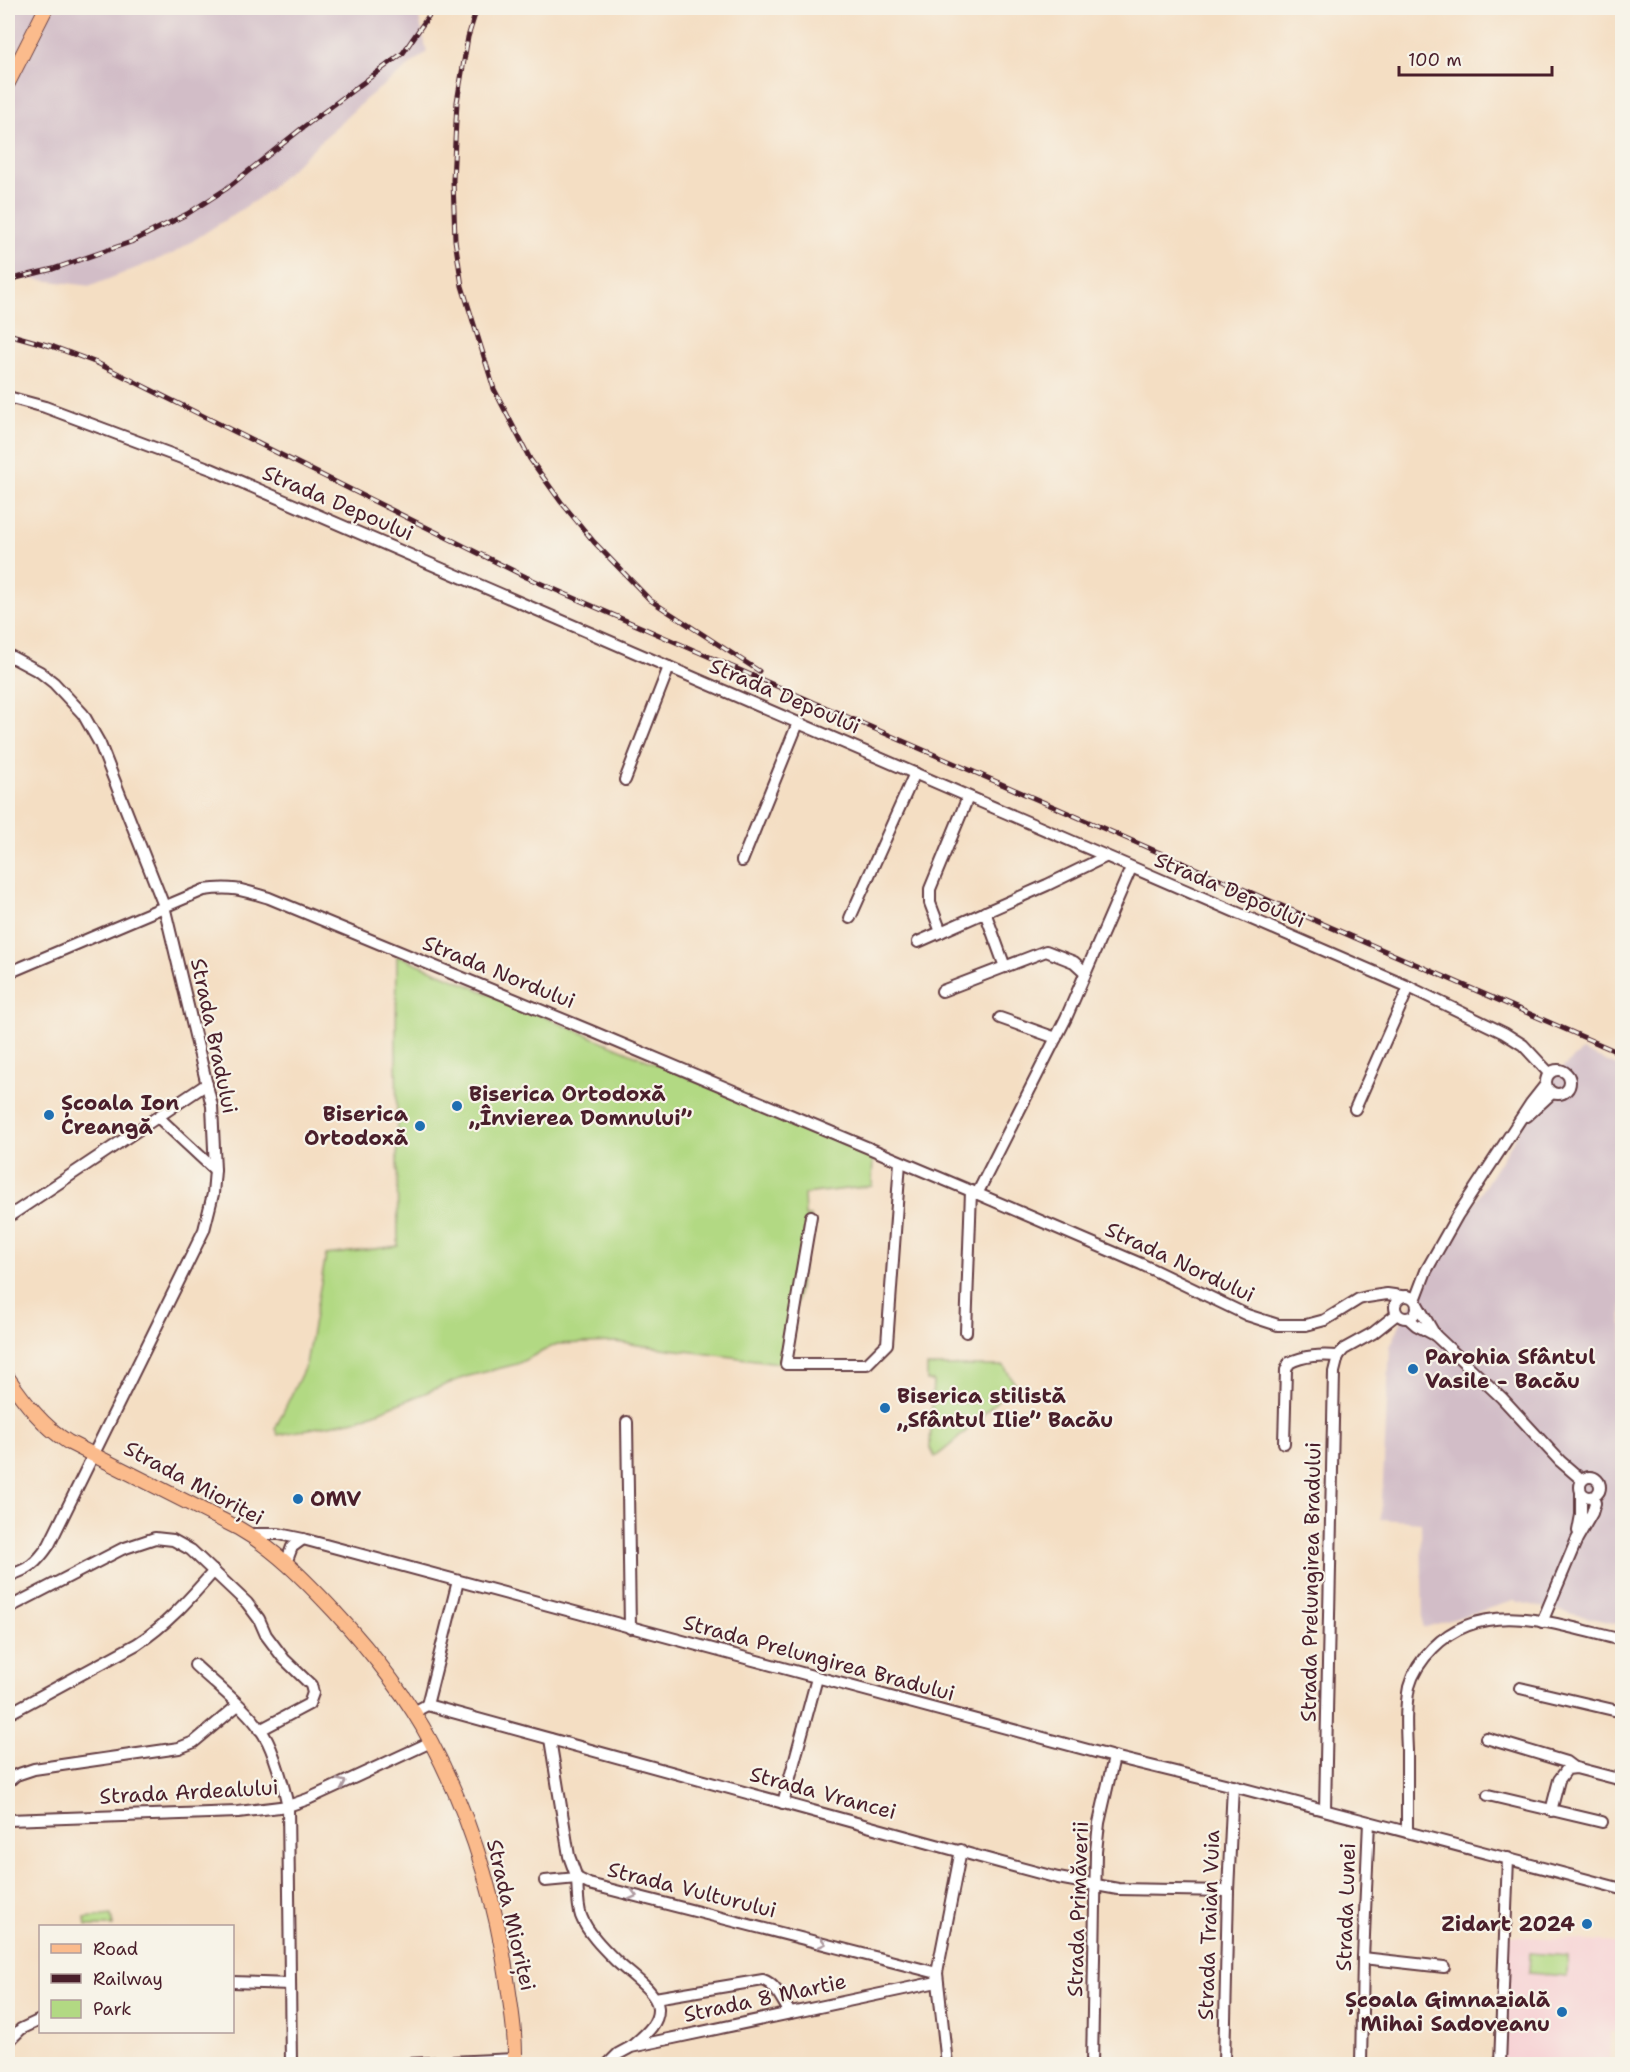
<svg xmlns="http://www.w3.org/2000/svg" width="1630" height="2072" viewBox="0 0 1630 2072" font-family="'Shantell Sans',sans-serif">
<rect width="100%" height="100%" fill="#f7f3e8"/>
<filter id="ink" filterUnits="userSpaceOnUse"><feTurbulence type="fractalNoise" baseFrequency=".0167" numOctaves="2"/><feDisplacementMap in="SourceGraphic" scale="12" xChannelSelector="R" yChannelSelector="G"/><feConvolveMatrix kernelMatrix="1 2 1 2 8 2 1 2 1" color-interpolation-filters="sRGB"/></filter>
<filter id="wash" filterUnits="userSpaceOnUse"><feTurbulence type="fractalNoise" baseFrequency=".008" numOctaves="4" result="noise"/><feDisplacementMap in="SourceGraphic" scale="24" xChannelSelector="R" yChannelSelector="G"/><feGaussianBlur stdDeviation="1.35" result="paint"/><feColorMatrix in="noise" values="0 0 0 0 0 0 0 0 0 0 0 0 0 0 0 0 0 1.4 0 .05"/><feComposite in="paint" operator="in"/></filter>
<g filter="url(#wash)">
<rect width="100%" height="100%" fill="#f4dec3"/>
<!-- built -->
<path fill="#f7cfd3" d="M1505,1935l110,8 7,9v80h-12l-1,32h-109z"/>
<!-- industrial -->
<g fill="#d2bdc7">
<path d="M8,8h414l-4,6 9,38 -60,46 -105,98 -88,57 -83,33 -83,-10z"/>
<path d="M1582,1051l40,17v557l-108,-24 -91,27 -2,-106 -40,-3 9,-172 12,-27 151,-244z"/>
</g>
<!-- green -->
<g fill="#b2d983" stroke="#7e7c57" stroke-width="1.5">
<path d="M397,955l476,200 -1,31 -68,8 1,22h6l-25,148 -171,-22 -58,2 -40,20 -52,13 -105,42 -82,16 -3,-6 31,-65 20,-109 72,-9 -2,-203z"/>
<path d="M927,1366h77l11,18c-27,24 -50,52 -80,73l-5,-9 3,-67h-6z"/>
<path d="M111,1915l2,11h-27l-1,-8z"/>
<path d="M1530,1953l38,3 -1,20 -38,-3z"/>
</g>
</g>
<g filter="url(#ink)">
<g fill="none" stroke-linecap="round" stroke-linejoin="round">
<defs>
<g id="minor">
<path d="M8,397l37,10 166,62 1198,518 95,46 19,12 26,28"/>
<path d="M8,655l32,17 14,11 29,31 17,30 64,162 48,200 3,64 -2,24 -9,36 -155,315c-13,19 -20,24 -41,31"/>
<path d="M625,780l44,-113"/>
<path d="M742,861l56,-138"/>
<path d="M985,912l20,55"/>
<path d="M850,918l65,-145"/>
<path d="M941,932l-11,-29v-14l38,-92"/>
<path d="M918,942l129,-57 58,-28"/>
<path d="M8,973l196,-83c28,-4 39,0 65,8l322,133 380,160 170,73 106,51 31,10h28l19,-5 34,-21 8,-2 20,-3 14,2"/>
<path d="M942,991l104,-40 28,11 11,10"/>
<path d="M1000,1018l56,20"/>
<circle cx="1558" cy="1082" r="12"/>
<path d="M1355,1109l54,-122"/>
<path d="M1527,1116l25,-23"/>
<path d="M158,1117l57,53"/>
<path d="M977,1194l89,-176 65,-150"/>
<path d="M811,1216l-25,148h81l20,-20 13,-182"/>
<path d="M8,1217l199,-133"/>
<circle cx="1406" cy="1307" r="11"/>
<path d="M1415,1300l11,-29 31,-55 74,-113 15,-19"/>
<path d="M1417,1304l18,31 67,63 58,63 22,19"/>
<path d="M1408,1318l8,7 19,10"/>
<path d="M966,1332l5,-141"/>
<path d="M1338,1356l6,-7 29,-16 24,-19"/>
<path d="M627,1422l3,206"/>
<path d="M1284,1443l2,-73 3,-7c15,-8 32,-8 49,-7"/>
<circle cx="1590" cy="1487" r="10"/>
<path d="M1578,1531l3,-16v-22"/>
<path d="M248,1534h31l24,5 811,218 119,29 389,103"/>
<path d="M286,1563l6,-16 11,-8"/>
<path d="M8,1608l114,-59 33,-11 18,2 18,10 56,53 12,16 7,16 18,24 27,26 2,8 -4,11 -49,26"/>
<path d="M1542,1622l35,-83 15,-26 3,-10 -2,-6"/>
<path d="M195,1665c20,19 55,46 69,70 10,16 20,52 24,71l3,258"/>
<path d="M1520,1688l102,24"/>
<path d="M427,1705l31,-124"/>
<path d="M414,1712l13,-7 575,158 56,15 60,11 110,2"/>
<path d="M8,1714l129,-70c31,-20 53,-46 77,-73"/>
<path d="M1486,1738l80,24 8,6"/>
<path d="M550,1739l19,117 8,22 12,6 348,89"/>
<path d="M8,1782l8,-7 18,-6 145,-21 15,-6 44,-37"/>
<path d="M1488,1795l114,27"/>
<path d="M783,1803l34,-125"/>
<path d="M1325,1810l9,-438 4,-16"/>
<path d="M1551,1811l8,-31 8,-11 9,-1 46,12"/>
<path d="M8,1820l230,-8 50,-6 20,-7 123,-57"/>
<path d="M1407,1832c0,-27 0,-54 0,-82 -1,-21 -2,-42 2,-63 4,-15 14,-29 24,-39 52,-53 128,-22 189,-8"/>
<path d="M577,1878c1,13 0,26 4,38 6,16 22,32 34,44 12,12 42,31 43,48 1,17 -15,28 -26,38"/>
<path d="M545,1881l32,-3"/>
<path d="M1363,1958l81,9"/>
<path d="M232,1982l58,2"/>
<path d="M655,1998l108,-18c13,4 20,22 27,33"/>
<path d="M8,2042l13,-13 19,-9"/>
<path d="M407,2064l108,-5"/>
<path d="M608,2064l10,-10 13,-7 306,-65"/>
<path d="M947,2064l-10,-91 24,-123"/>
<path d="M1092,2064l4,-212 3,-29 15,-66"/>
<path d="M1224,2064l4,-173 5,-105"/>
<path d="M1361,2064l2,-106 6,-136"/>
<path d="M1500,2064l8,-206"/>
</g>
<g id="major">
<path d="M8,83l38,-75"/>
<path d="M8,1378c17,25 35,48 60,64l170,86c37,21 67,52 96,83 36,39 72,83 97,131 39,74 64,154 76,237 4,28 9,57 8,85"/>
</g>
</defs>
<!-- minor casing -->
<use href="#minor" stroke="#643c42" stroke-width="14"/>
<!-- major casing -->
<use href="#major" stroke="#643c42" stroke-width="16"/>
<!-- minor -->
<use href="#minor" stroke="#fff" stroke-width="10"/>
<!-- major -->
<use href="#major" stroke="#fbbb8c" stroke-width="14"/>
<defs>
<g id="rail">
<path d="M477,8l-9,29 -11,65 -4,78 2,60 7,46 32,103 36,70 31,43 33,40 56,58 109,71"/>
<path d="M8,280l45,-11 78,-27 56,-28 39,-25 75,-60 102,-76 31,-45"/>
<path d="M8,334l46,13 43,16 429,214 1096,477"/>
</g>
</defs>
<!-- rail casing -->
<use href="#rail" stroke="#4a1f2b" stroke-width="5"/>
<!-- rail -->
<use href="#rail" stroke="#f7f3e8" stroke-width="3" stroke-dasharray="9" stroke-linecap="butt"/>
</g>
<!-- one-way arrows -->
<defs><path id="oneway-chevron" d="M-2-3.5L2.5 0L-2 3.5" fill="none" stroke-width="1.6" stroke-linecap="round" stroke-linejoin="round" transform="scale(1.5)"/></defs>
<g stroke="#ae9aa0">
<use href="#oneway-chevron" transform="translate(342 1783) rotate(-25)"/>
<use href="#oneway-chevron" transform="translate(633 1895) rotate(14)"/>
<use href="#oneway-chevron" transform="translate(822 1943) rotate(14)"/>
</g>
</g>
<!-- markers -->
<g fill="#1f6fb2" stroke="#f7f3e8" stroke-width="2">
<circle cx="457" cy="1106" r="6"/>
<circle cx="49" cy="1115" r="6"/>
<circle cx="420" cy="1126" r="6"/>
<circle cx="1413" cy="1369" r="6"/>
<circle cx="885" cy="1408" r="6"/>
<circle cx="298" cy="1499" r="6"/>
<circle cx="1587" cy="1924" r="6"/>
<circle cx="1562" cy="2012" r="6"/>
</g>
<g text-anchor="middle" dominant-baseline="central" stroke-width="4.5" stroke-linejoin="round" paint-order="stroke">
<!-- street labels -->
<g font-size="21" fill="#4a1f2b" stroke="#f7f3e8">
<text transform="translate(338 503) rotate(23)">Strada Depoului</text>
<text transform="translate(785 696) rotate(23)">Strada Depoului</text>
<text transform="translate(1230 890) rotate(23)">Strada Depoului</text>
<text transform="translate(499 972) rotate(22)">Strada Nordului</text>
<text transform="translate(214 1036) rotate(78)">Strada Bradului</text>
<text transform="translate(1180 1262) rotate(25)">Strada Nordului</text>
<text transform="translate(194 1483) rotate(28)">Strada Mioriței</text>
<text transform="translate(1311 1582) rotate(-89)">Strada Prelungirea Bradului</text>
<text transform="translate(819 1658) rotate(15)">Strada Prelungirea Bradului</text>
<text transform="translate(189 1792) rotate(-3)">Strada Ardealului</text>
<text transform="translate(823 1793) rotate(15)">Strada Vrancei</text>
<text transform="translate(692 1890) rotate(14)">Strada Vulturului</text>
<text transform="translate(1346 1907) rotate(-88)">Strada Lunei</text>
<text transform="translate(1078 1909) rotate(-88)">Strada Primăverii</text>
<text transform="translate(511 1915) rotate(77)">Strada Mioriței</text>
<text transform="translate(1209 1925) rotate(-88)">Strada Traian Vuia</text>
<text transform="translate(765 1998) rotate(-12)">Strada 8 Martie</text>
</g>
<!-- poi labels -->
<g font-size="21" font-weight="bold" fill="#4a1f2b" stroke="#f7f3e8" text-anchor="start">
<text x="469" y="1094">Biserica Ortodoxă<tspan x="469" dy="24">„Învierea Domnului”</tspan></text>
<text x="61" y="1103">Școala Ion<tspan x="61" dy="24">Creangă</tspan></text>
<text x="408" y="1114" text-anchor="end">Biserica<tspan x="408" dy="24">Ortodoxă</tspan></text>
<text x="1425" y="1357">Parohia Sfântul<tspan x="1425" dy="24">Vasile - Bacău</tspan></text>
<text x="897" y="1396">Biserica stilistă<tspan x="897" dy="24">„Sfântul Ilie” Bacău</tspan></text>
<text x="310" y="1499">OMV</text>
<text x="1575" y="1924" text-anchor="end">Zidart 2024</text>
<text x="1550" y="2000" text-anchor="end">Școala Gimnazială<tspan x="1550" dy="24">Mihai Sadoveanu</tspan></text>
</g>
</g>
<!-- margin -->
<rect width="1630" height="2072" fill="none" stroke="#f7f3e8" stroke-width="30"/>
<!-- legend -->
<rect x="39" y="1925" width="195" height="108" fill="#f7f3e8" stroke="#b29e9c" stroke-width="1.5"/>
<rect x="51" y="1944" width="30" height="9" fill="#fbbb8c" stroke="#b29e9c" stroke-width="1.5"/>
<text x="93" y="1955" font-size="18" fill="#4a1f2b">Road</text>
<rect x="51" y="1974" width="30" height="9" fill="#4a1f2b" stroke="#b29e9c" stroke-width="1.5"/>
<text x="93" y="1985" font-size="18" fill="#4a1f2b">Railway</text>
<rect x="51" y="2000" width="30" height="18" fill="#b2d983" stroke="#b29e9c" stroke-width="1.5"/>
<text x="93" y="2015" font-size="18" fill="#4a1f2b">Park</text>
<!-- scale -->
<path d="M1399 66v9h153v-9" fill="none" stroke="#4a1f2b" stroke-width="3"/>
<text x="1408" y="66" font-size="18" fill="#4a1f2b" stroke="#f7f3e8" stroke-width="4.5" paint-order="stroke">100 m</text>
</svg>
